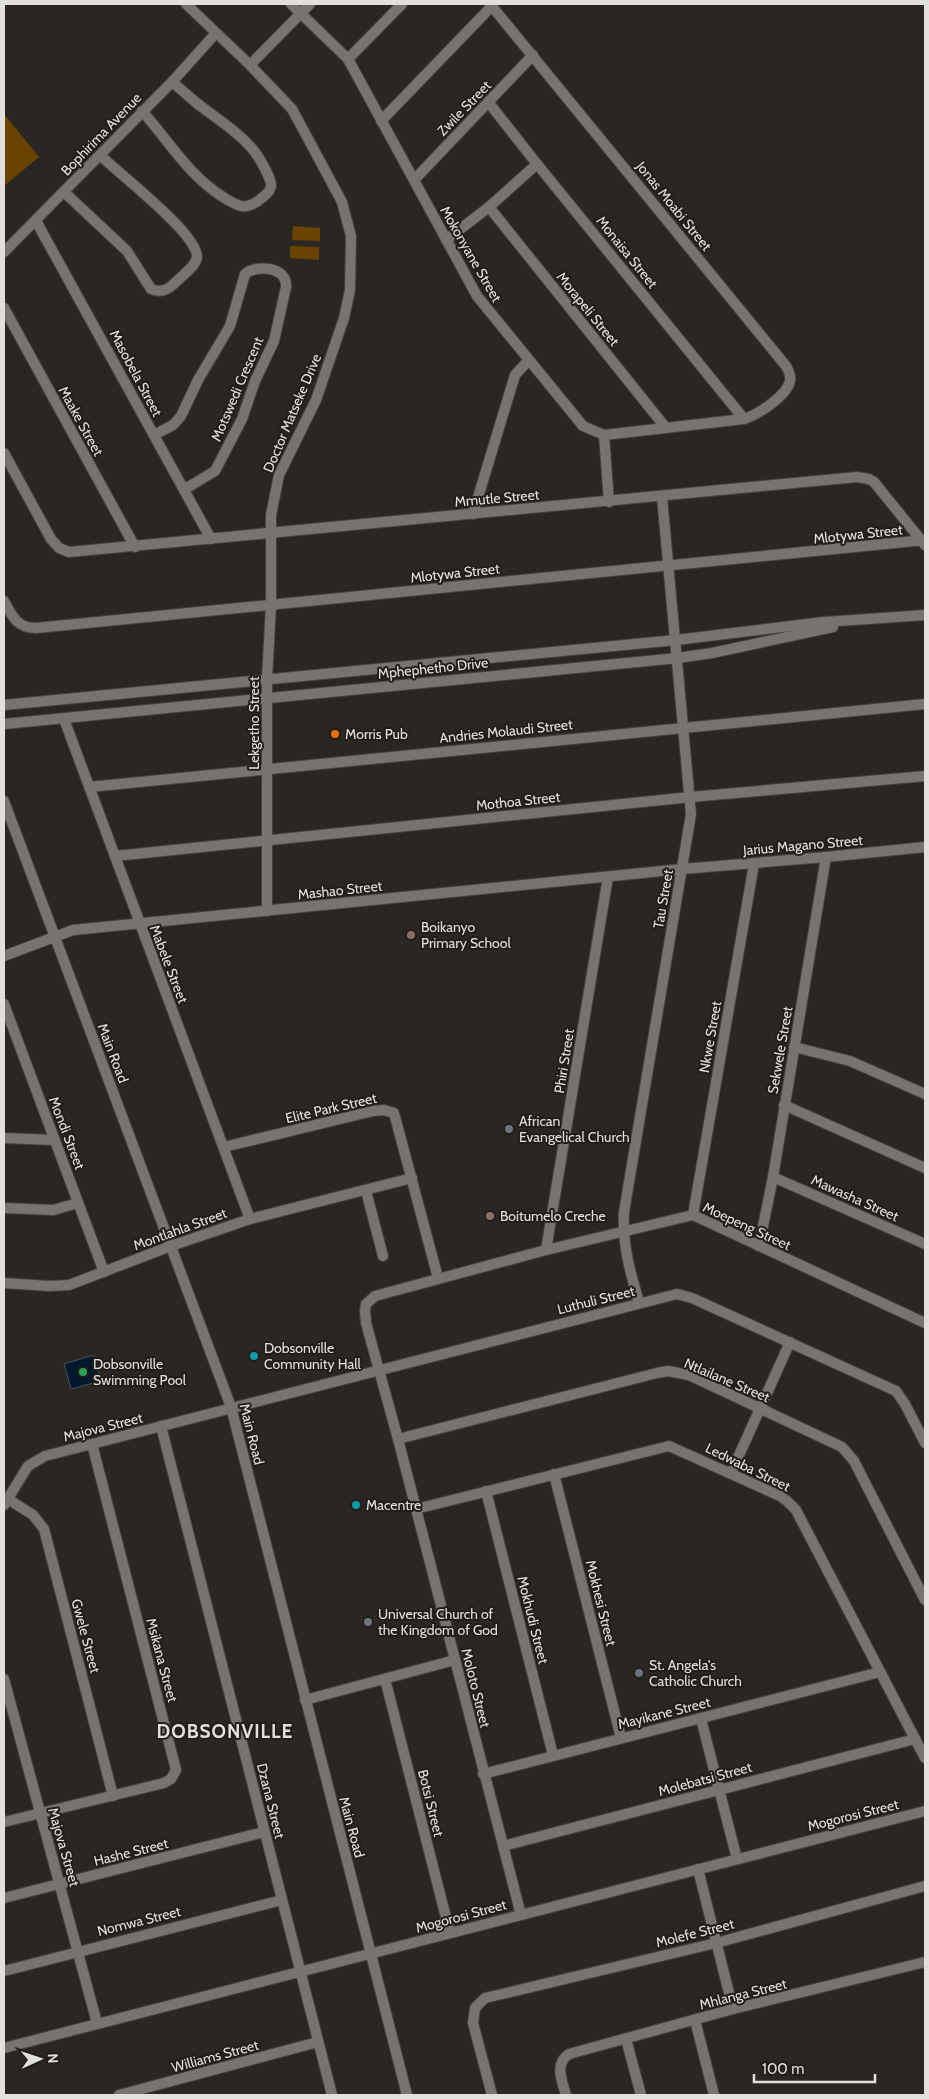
<svg xmlns="http://www.w3.org/2000/svg" width="929" height="2099" viewBox="0 0 929 2099" font-family="Cabin,sans-serif">
<rect width="100%" height="100%" fill="#2a2723"/>
<!-- green -->
<g fill="#694401">
<path d="M4,114l35,43 -35,29z"/>
<path d="M293,226l27,2v13l-28,-1z"/>
<path d="M290,246l29,1v13l-29,-2z"/>
</g>
<!-- water -->
<path fill="#02192c" stroke="#455561" d="M94,1355l7,26 -30,8 -7,-25z"/>
<g fill="none" stroke-linecap="round" stroke-linejoin="round">
<defs>
<g id="minor">
<path d="M186,4l64,61 42,44 50,93 9,34 -1,54 -6,28 -28,82 -37,75 -8,40v90l-4,74v232"/>
<path d="M291,4l57,55 129,237 106,130 21,9 140,-16c13,-4 43,-23 46,-38 1,-6 -1,-10 -4,-15l-296,-362"/>
<path d="M348,59l54,-55"/>
<path d="M250,65l60,-61"/>
<path d="M489,103l48,61 207,255"/>
<path d="M142,111c27,30 46,64 81,86 17,11 24,14 40,0 4,-3 8,-7 8,-12 0,-7 -12,-28 -17,-34 -15,-19 -37,-32 -56,-47 -9,-7 -17,-15 -26,-22"/>
<path d="M381,121l111,-115"/>
<path d="M414,180l119,-125"/>
<path d="M64,192l63,59 24,38c12,5 19,-1 27,-9 6,-6 18,-14 19,-23 1,-23 -80,-85 -97,-102"/>
<path d="M489,207l177,221"/>
<path d="M36,221l175,318"/>
<path d="M446,240l43,-33 48,-43"/>
<path d="M4,252l168,-170 44,-49"/>
<path d="M4,308l131,239"/>
<path d="M154,435l19,-10 8,-9 17,-36 32,-54 15,-52c12,-10 43,-7 41,13l-12,54 -19,40 -13,38 -27,52 -30,18"/>
<path d="M604,435l5,67"/>
<path d="M4,453l47,86 8,9 10,4 788,-75 12,2 5,3 51,63"/>
<path d="M473,514l42,-139 13,-14"/>
<path d="M4,601c8,15 13,27 32,27l889,-88"/>
<path d="M4,705l672,-65 148,-18 101,-7"/>
<path d="M64,719l186,500"/>
<path d="M4,724l674,-66 34,-5 121,-26"/>
<path d="M89,787l836,-83"/>
<path d="M4,801l227,606 176,688"/>
<path d="M115,856l576,-59 234,-21"/>
<path d="M4,956l69,-26 609,-61 144,-12 99,-10"/>
<path d="M4,1004l100,268"/>
<path d="M794,1047l56,14 75,33"/>
<path d="M784,1105l141,63"/>
<path d="M4,1138l50,2"/>
<path d="M224,1147l149,-36 11,-1 10,3 44,165"/>
<path d="M773,1177l152,67"/>
<path d="M366,1191l17,65"/>
<path d="M4,1208l49,2 25,-7"/>
<path d="M693,1215l61,-351"/>
<path d="M759,1246l14,-69 53,-320"/>
<path d="M546,1250l62,-373"/>
<path d="M4,1283l45,3 20,-1 102,-39 79,-27 162,-41"/>
<path d="M639,1302c-9,-30 -17,-59 -15,-90l67,-398 -29,-317"/>
<path d="M161,1426l171,669"/>
<path d="M398,1439l259,-66 11,-2 21,4 153,72 12,14 71,139"/>
<path d="M731,1473l59,-131"/>
<path d="M554,1474l67,264"/>
<path d="M486,1491l67,264"/>
<path d="M8,1499l25,16 11,14 69,267"/>
<path d="M4,1505l24,-39 17,-10 632,-162 15,4 204,93 9,13 20,39"/>
<path d="M416,1509l253,-63 111,50 7,5 9,9 129,248"/>
<path d="M4,1679l93,344"/>
<path d="M385,1679l65,254"/>
<path d="M305,1700l150,-40"/>
<path d="M701,1719l36,140"/>
<path d="M483,1774l397,-102"/>
<path d="M4,1822l160,-39 7,-4 5,-9 -84,-326"/>
<path d="M503,1846l412,-107"/>
<path d="M698,1869l35,140"/>
<path d="M4,1898l260,-66"/>
<path d="M521,1915l-123,-476 -32,-116 -1,-13 1,-6 9,-8 171,-46 147,-35 232,108"/>
<path d="M4,1971l278,-71"/>
<path d="M695,2020l19,75"/>
<path d="M626,2039l15,56"/>
<path d="M4,2048l921,-237"/>
<path d="M119,2095l199,-53"/>
<path d="M492,2095l-19,-72 2,-15 10,-10 231,-55 209,-57"/>
<path d="M566,2095c-4,-14 -12,-31 3,-41l164,-45 192,-47"/>
</g>
</defs>
<!-- minor casing -->
<use href="#minor" stroke="#45423e" stroke-width="12"/>
<!-- minor -->
<use href="#minor" stroke="#77736e" stroke-width="10"/>
</g>
<!-- markers -->
<circle fill="#e8710a" stroke="#211e1a" stroke-width="2" cx="335" cy="734" r="5"/>
<g fill="#8d6e63" stroke="#211e1a" stroke-width="2">
<circle cx="411" cy="935" r="5"/>
<circle cx="490" cy="1216" r="5"/>
</g>
<g fill="#6b7280" stroke="#211e1a" stroke-width="2">
<circle cx="509" cy="1129" r="5"/>
<circle cx="368" cy="1622" r="5"/>
<circle cx="639" cy="1673" r="5"/>
</g>
<g fill="#0f9aa8" stroke="#211e1a" stroke-width="2">
<circle cx="254" cy="1356" r="5"/>
<circle cx="356" cy="1505" r="5"/>
</g>
<circle fill="#2e9e5b" stroke="#211e1a" stroke-width="2" cx="83" cy="1372" r="5"/>
<g text-anchor="middle" dominant-baseline="central" stroke-width="4" stroke-linejoin="round" paint-order="stroke">
<!-- street labels -->
<g font-size="14" fill="#e2e0dd" stroke="#211e1a">
<text transform="translate(464 108) rotate(-46)">Zwile Street</text>
<text transform="translate(101 134) rotate(-46)">Bophirima Avenue</text>
<text transform="translate(674 206) rotate(51)">Jonas Moabi Street</text>
<text transform="translate(627 252) rotate(51)">Monaisa Street</text>
<text transform="translate(471 254) rotate(60)">Mokonyane Street</text>
<text transform="translate(588 309) rotate(51)">Morapeli Street</text>
<text transform="translate(136 373) rotate(62)">Masobela Street</text>
<text transform="translate(237 389) rotate(-67)">Motswedi Crescent</text>
<text transform="translate(292 413) rotate(-67)">Doctor Matseke Drive</text>
<text transform="translate(81 421) rotate(61)">Maake Street</text>
<text transform="translate(497 498) rotate(-5)">Mmutle Street</text>
<text transform="translate(858 534) rotate(-6)">Mlotywa Street</text>
<text transform="translate(455 573) rotate(-6)">Mlotywa Street</text>
<text transform="translate(433 668) rotate(-6)">Mphephetho Drive</text>
<text transform="translate(254 723) rotate(-90)">Lekgetho Street</text>
<text transform="translate(506 731) rotate(-6)">Andries Molaudi Street</text>
<text transform="translate(518 801) rotate(-6)">Mothoa Street</text>
<text transform="translate(803 845) rotate(-5)">Jarius Magano Street</text>
<text transform="translate(340 890) rotate(-6)">Mashao Street</text>
<text transform="translate(663 899) rotate(-80)">Tau Street</text>
<text transform="translate(169 964) rotate(69)">Mabele Street</text>
<text transform="translate(710 1037) rotate(-80)">Nkwe Street</text>
<text transform="translate(780 1050) rotate(-80)">Sekwele Street</text>
<text transform="translate(113 1053) rotate(69)">Main Road</text>
<text transform="translate(564 1061) rotate(-81)">Phiri Street</text>
<text transform="translate(331 1108) rotate(-13)">Elite Park Street</text>
<text transform="translate(67 1133) rotate(69)">Mondi Street</text>
<text transform="translate(855 1198) rotate(24)">Mawasha Street</text>
<text transform="translate(747 1226) rotate(25)">Moepeng Street</text>
<text transform="translate(180 1229) rotate(-20)">Montlahla Street</text>
<text transform="translate(596 1300) rotate(-14)">Luthuli Street</text>
<text transform="translate(727 1380) rotate(23)">Ntlailane Street</text>
<text transform="translate(103 1427) rotate(-14)">Majova Street</text>
<text transform="translate(252 1434) rotate(76)">Main Road</text>
<text transform="translate(748 1467) rotate(26)">Ledwaba Street</text>
<text transform="translate(601 1603) rotate(76)">Mokhesi Street</text>
<text transform="translate(533 1620) rotate(76)">Mokhudi Street</text>
<text transform="translate(86 1636) rotate(75)">Gwele Street</text>
<text transform="translate(162 1660) rotate(75)">Msikana Street</text>
<text transform="translate(476 1688) rotate(76)">Moloto Street</text>
<text transform="translate(664 1713) rotate(-14)">Mayikane Street</text>
<text transform="translate(705 1779) rotate(-15)">Molebatsi Street</text>
<text transform="translate(271 1801) rotate(76)">Dzana Street</text>
<text transform="translate(431 1803) rotate(76)">Botsi Street</text>
<text transform="translate(853 1815) rotate(-14)">Mogorosi Street</text>
<text transform="translate(352 1827) rotate(75)">Main Road</text>
<text transform="translate(64 1847) rotate(74)">Majova Street</text>
<text transform="translate(131 1852) rotate(-14)">Hashe Street</text>
<text transform="translate(461 1916) rotate(-15)">Mogorosi Street</text>
<text transform="translate(139 1921) rotate(-14)">Nomwa Street</text>
<text transform="translate(695 1933) rotate(-14)">Molefe Street</text>
<text transform="translate(743 1994) rotate(-14)">Mhlanga Street</text>
<text transform="translate(215 2056) rotate(-15)">Williams Street</text>
</g>
<!-- poi labels -->
<g font-size="14" fill="#e2e0dd" stroke="#211e1a" text-anchor="start">
<text x="345" y="734">Morris Pub</text>
<text x="421" y="927">Boikanyo<tspan x="421" dy="16">Primary School</tspan></text>
<text x="519" y="1121">African<tspan x="519" dy="16">Evangelical Church</tspan></text>
<text x="500" y="1216">Boitumelo Creche</text>
<text x="264" y="1348">Dobsonville<tspan x="264" dy="16">Community Hall</tspan></text>
<text x="93" y="1364">Dobsonville<tspan x="93" dy="16">Swimming Pool</tspan></text>
<text x="366" y="1505">Macentre</text>
<text x="378" y="1614">Universal Church of<tspan x="378" dy="16">the Kingdom of God</tspan></text>
<text x="649" y="1665">St. Angela's<tspan x="649" dy="16">Catholic Church</tspan></text>
</g>
<!-- district labels -->
<g font-size="19" font-weight="bold" letter-spacing="1" fill="#e2e0dd" stroke="#211e1a">
<text x="225" y="1731">DOBSONVILLE</text>
</g>
</g>
<!-- border -->
<rect width="929" height="2099" fill="none" stroke="#e2e0dd" stroke-width="10"/>
<!-- north arrow -->
<g transform="translate(40 2059) rotate(87)" stroke="#211e1a" stroke-width="4" paint-order="stroke">
<path d="M0-4L9 19L0 12L-9 19Z" fill="#e2e0dd"/>
<text y="-8" font-size="14" font-weight="bold" text-anchor="middle" fill="#e2e0dd">N</text>
</g>
<!-- scale -->
<path d="M754 2074v8h121v-8" fill="none" stroke="#e2e0dd" stroke-width="2.5"/>
<text x="762" y="2074" font-size="15" fill="#e2e0dd" stroke="#211e1a" stroke-width="4" paint-order="stroke">100 m</text>
</svg>
